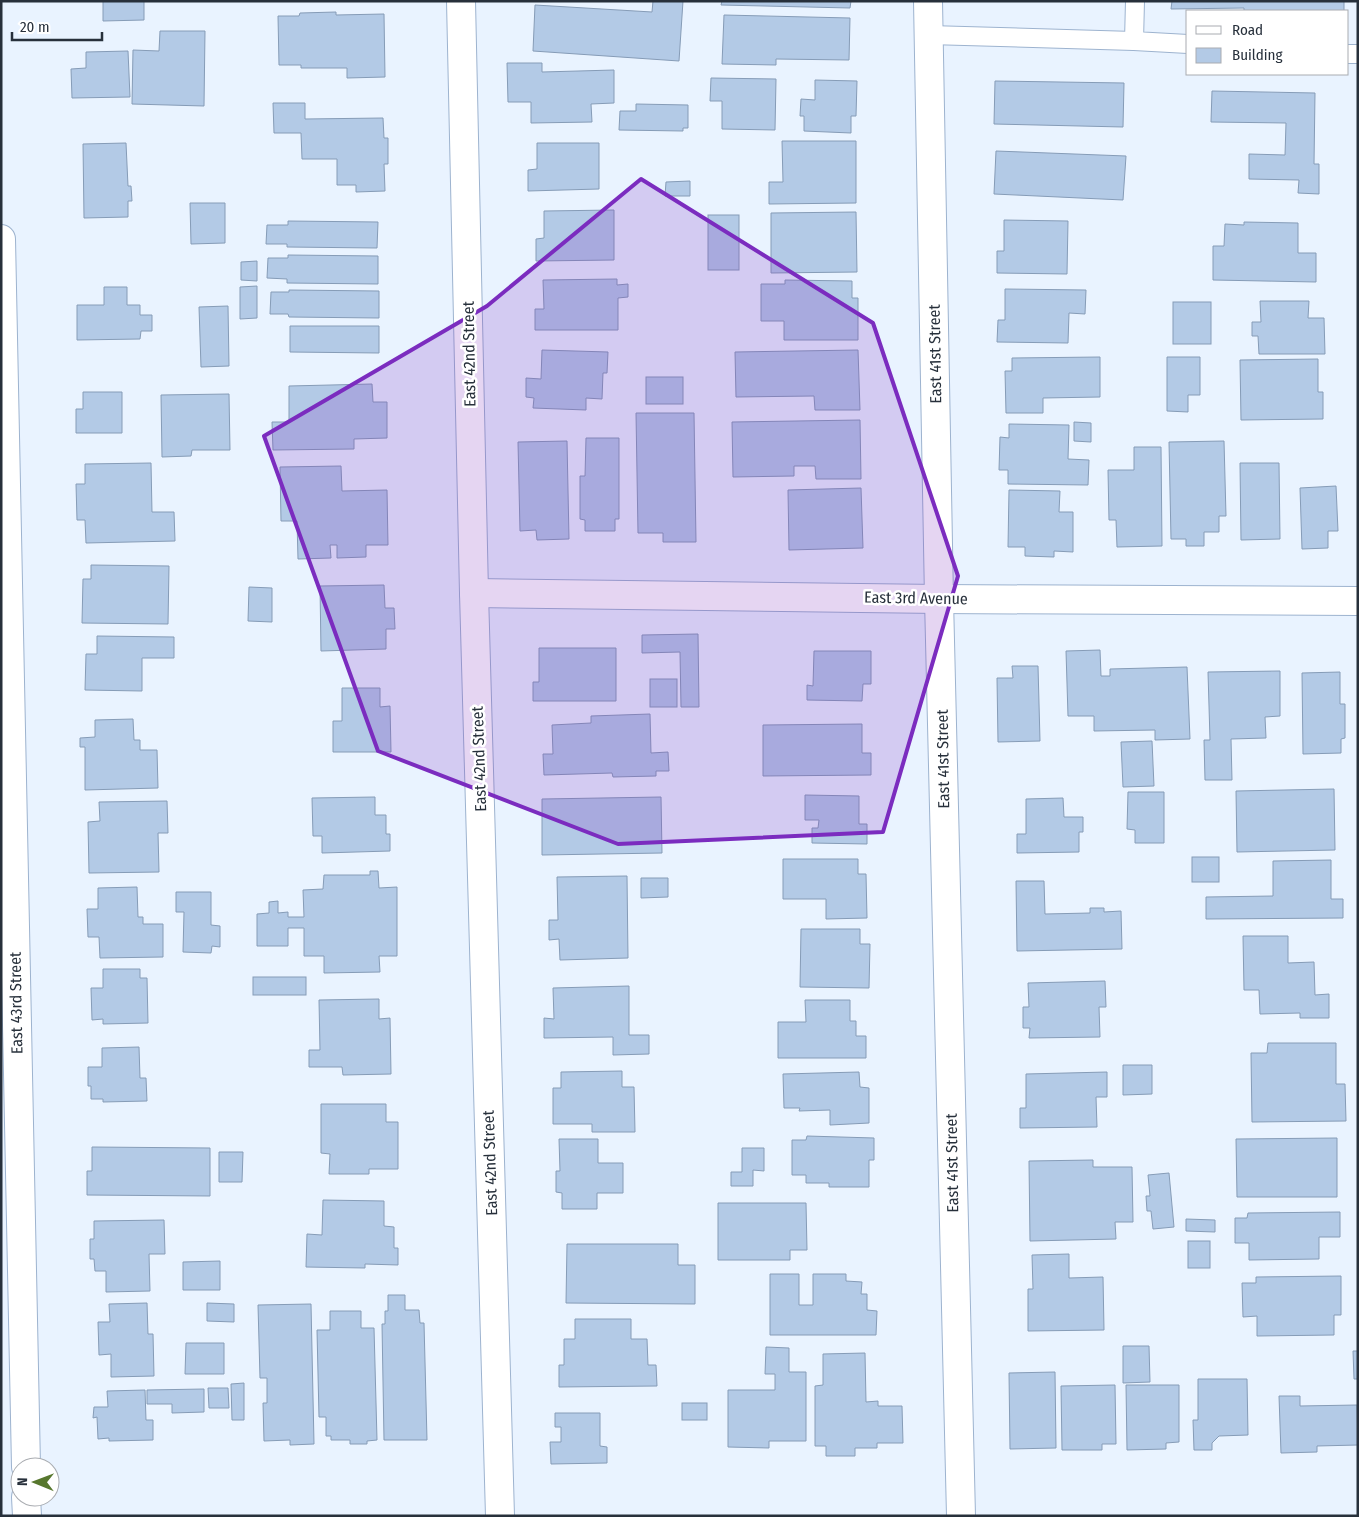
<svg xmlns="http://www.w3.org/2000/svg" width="1359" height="1517" viewBox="0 0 1359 1517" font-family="'Fira Sans Condensed',sans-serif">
<rect width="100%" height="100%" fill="#e9f3ff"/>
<!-- building -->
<g fill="#b3cae6" stroke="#869cb7">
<path d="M103,1h41v19l-41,1z"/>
<path d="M653,1h30l-4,60 -146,-10 2,-46 117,7z"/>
<path d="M722,1h129l-1,7 -129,-3z"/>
<path d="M1172,1h172v10h-100v-3l-73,1z"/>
<path d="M336,12v3l48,-1 1,63 -38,1v-10h-46v-3h-22l-1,-49h21l1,-3z"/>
<path d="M724,15l126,3 -1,42 -73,-1v6l-54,-1z"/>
<path d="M160,31h45l-1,75 -72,-2 1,-54 26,1z"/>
<path d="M128,51l2,46 -58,1 -1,-29 15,-1v-16z"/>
<path d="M507,63h35v9l72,-2v33l-23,1 1,18 -61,1v-21h-23z"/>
<path d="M711,78l65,1 -1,51 -53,-1v-28h-12z"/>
<path d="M815,80l42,1 -1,35h-5v17l-47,-2v-15h-4l1,-17 14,1z"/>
<path d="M995,81l129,2 -1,44 -129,-3z"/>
<path d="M1212,91l103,2 -1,71h5v30l-21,-1 1,-13 -50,-1v-25l36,1 1,-32 -75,-1z"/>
<path d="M273,103h32v16l78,-1 1,20h4v26h-4l1,27 -29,1v-7h-19v-26h-35l-1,-26h-27z"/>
<path d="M636,104l52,1v23h-5v3l-64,-1 1,-19h16z"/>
<path d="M782,141h74v62l-87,1v-22h14z"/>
<path d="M126,143l2,43h3l1,15h-4v16l-44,1 -1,-74z"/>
<path d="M537,143h62v46l-71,2v-21l9,-1z"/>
<path d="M996,151l130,5 -3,44 -129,-6z"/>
<path d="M690,181v15h-25l1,-14z"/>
<path d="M190,203h35v40l-34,1z"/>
<path d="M614,210v50l-78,1v-22l8,-1v-27z"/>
<path d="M856,212l1,60 -86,1v-60z"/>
<rect x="708" y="215" width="31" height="55"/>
<path d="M1004,220l64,1 -1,53 -70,-1v-22h7z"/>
<path d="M288,221l90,1 -1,26 -90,-1v-3h-21l1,-19h21z"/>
<path d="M1244,222l54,1v30h18v29l-103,-2v-34h11l1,-22 19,1z"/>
<path d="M288,255l90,1v28l-91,-1v-4l-20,-1 1,-20h20z"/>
<path d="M257,261v20l-16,-1v-18z"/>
<path d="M617,279v6l11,-1v13l-10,1v32h-83v-21h9l-1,-29z"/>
<path d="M785,280l67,1v17h6v42h-74v-19h-23v-37h24z"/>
<path d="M257,286v32l-17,1v-32z"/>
<path d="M104,287h23v18h13v10h12v16h-11l-1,8 -63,1v-35h27z"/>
<path d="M1005,289l81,1 -1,24 -16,-1 -1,30 -71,-1 1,-22h7z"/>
<path d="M289,290l90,1v27l-90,-1 -1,-3h-18l1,-22h18z"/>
<path d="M1260,301h49l-1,17h16l1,36h-66l-1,-18h-6v-14h9z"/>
<rect x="1173" y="302" width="38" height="42"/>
<path d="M228,306l1,60 -28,1 -2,-60z"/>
<path d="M290,326h89v27l-89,-1z"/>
<path d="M542,350l66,2 -1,21h-4l-1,26 -16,-1v12l-53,-2 1,-10 -8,-1v-19l15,1z"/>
<path d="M858,350l2,60h-45l-1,-14 -78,1 -1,-45z"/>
<path d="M1100,357v40l-57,1v15h-37l-1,-42h7v-13z"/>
<path d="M1167,357h33v38h-12v17l-21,-1z"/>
<path d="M1318,359v33h5v27l-82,1 -1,-60z"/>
<rect x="646" y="377" width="37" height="27"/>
<path d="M372,384l1,18h14v36l-33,1v10l-81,1 -1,-28h17v-36z"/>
<path d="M83,392h39v41h-46v-24h7z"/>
<path d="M229,394l1,56h-38l-1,6 -29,1 -1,-62z"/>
<path d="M636,413h58l2,129h-33v-9h-25z"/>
<path d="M860,420l1,59h-45l-1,-13h-21v10l-61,1 -1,-55z"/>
<path d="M1074,422l17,1v19l-17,-1z"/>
<path d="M1009,424l60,1 -1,34 21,1 -1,25 -80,-1v-14h-9l1,-33 9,1z"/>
<path d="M586,438h33v81h-4v12h-30v-11l-5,-1v-43h5z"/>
<path d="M567,441l2,98 -32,1 -1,-10 -16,1 -2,-89z"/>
<path d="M1224,441l2,75h-7v16h-15v14h-18v-7h-15l-2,-97z"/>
<path d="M1134,447h27l1,99 -45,1 -1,-27h-7l-1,-50h26z"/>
<path d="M151,463l1,49h22l1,29 -89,2 -1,-23h-8l-1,-36h9v-20z"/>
<path d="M1240,463h39l1,76 -39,1z"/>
<path d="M341,466l1,25 45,-1 1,55h-22v12l-29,1v-13h-7l1,13 -33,1 -1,-38h-16l-1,-54z"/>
<path d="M1336,486l2,45h-10v17l-26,1 -2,-61z"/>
<path d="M861,488l2,60 -74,2 -1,-60z"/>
<path d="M1009,490l51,1 -1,21h14v40l-19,-1v6l-29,-1v-9h-17z"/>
<path d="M91,565l78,1 -1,58 -86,-1 1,-44h8z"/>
<path d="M384,585l1,23h9l1,21h-9v20l-65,2 -1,-65z"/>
<path d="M249,587l23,1v34l-24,-1z"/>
<path d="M698,634l1,73h-18l-1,-55 -38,1v-18z"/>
<path d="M97,636l77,1v21h-32v33l-57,-1 1,-36h11z"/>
<path d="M539,648h77v53h-83v-19h6z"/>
<path d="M1100,650l1,26h9v-7l77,-2 3,72 -35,1v-10l-61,1v-15h-26l-2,-65z"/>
<path d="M814,651h57v33h-8l-1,17 -55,-1v-15l6,1z"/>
<path d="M1012,666h26l2,75 -42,1 -1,-64h16z"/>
<path d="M1280,671v45l-15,1 1,21 -35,1 1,41h-27l-1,-40h6l-2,-68z"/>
<path d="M1340,672v32h5v34l-4,1v14l-38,1 -1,-81z"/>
<rect x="650" y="679" width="27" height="28"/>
<path d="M342,688h38v19l10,-1 1,46h-58v-31h9z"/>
<path d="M650,714l1,39 17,-1 1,19h-13v5l-43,1 -1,-4 -68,2 -1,-21h10l-1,-29 39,-2v-7z"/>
<path d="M133,719l1,21h6v10h17l1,38 -73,2v-43h-5v-9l15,-1v-17z"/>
<path d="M862,724v29h9v22l-108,1v-51z"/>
<path d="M1152,741l2,45 -31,1 -2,-45z"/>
<path d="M1334,789l1,61 -98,2 -1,-61z"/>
<path d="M1128,792h36v51h-29v-13l-8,-1z"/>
<path d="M805,795l54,1v28h8v20l-55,-1v-15h6l1,-8h-14z"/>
<path d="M375,797v18h11v19h4v17l-68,2v-17h-9l-1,-38z"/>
<path d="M661,797l1,56 -120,2v-56z"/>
<path d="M1063,798l1,19h19v15h-4v20l-62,1v-19h9v-35z"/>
<path d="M167,801l1,32h-10l1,39 -70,1 -1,-51 12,-1 -1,-19z"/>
<rect x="1192" y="857" width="27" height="25"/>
<path d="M783,859h75v15h8l1,44 -41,1v-20h-43z"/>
<path d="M1331,860v39h12v19l-137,1v-22l67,-1v-35z"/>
<path d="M370,871h8l1,17 18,-1v69h-18l1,16 -56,1v-17h-20v-28h-16v18h-31v-32l12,-1v-11l9,-1v12l10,-1v5h16l-1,-27 20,-1 1,-14h46z"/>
<path d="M627,876l1,82 -68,2 -1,-21 -10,1v-20h9l-1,-43z"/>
<path d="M641,878h27v19l-27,1z"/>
<path d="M1016,881h28l1,33 45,-1v-5h14v4l17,-1 1,38 -105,2z"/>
<path d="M137,887l1,30h5v7h20v33l-63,1 -1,-21h-11l-1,-28h11v-21z"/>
<path d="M176,892h35v33l9,1v21l-8,-1 -1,7 -28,-1 1,-40h-8z"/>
<path d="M801,929h59v15h10l-1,44 -69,-1z"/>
<path d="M1243,936h45v27l26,-1 1,33 14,-1v24h-29v-5l-40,1 -1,-24h-15z"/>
<path d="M103,969h37v9h7l1,45 -45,1v-5l-11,1 -1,-32h12z"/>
<rect x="253" y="977" width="53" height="18"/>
<path d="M1105,981l1,26h-7l1,30 -71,1 1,-10h-7v-21h6l-1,-24z"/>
<path d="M629,986v49h20v19l-36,1v-18l-69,1v-20l10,1 -1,-31z"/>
<path d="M379,999v20l11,-1 1,56 -48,1 -1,-8h-33v-17h11l-1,-50z"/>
<path d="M805,1000h45v21h6v15h10v22h-88v-36h28z"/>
<path d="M1268,1043h68v41h9l1,37 -94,1 -1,-69h16z"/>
<path d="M139,1047l1,31h6l1,23 -44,1v-3h-12v-13h-3v-19h14v-19z"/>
<path d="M1123,1065h29v29l-29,1z"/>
<path d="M622,1071v16h12l1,45h-43v-8h-39v-36h8v-16z"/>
<path d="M859,1072l1,15 9,1v35l-39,2v-15l-31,1 1,-3h-16l-1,-34z"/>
<path d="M1107,1072v25h-11l1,30 -77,1v-20h6v-34z"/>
<path d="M321,1104h65v18h12v47h-29v5h-40l1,-20 -9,-1z"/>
<path d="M807,1136l67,2v22h-5v27h-40v-4h-23v-8h-14v-35h14z"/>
<path d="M1337,1138v59h-100l-1,-58z"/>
<path d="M559,1139h39v24h25v30h-26v16h-35v-16l-6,-1v-21h4z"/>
<path d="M92,1147l118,1v48l-123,-1v-24h5z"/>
<path d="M742,1148h22v23l-11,-1v16h-22v-14h11z"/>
<path d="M219,1152h24l-1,30h-23z"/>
<path d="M1093,1160v7h39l1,55h-18l1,17 -86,2 -1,-80z"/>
<path d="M1169,1173l5,54 -21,2 -2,-18h-4l-1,-15h4l-2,-21z"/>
<path d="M323,1200l61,1v25l10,1v21h4v17l-33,-1v4l-59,-1 1,-33 15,1z"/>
<path d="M718,1203h88l1,47h-17v10h-72z"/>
<path d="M1340,1212v25h-21v22l-70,1v-17h-14v-25h12l1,-5z"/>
<path d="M1186,1219l29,1v12l-29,-1z"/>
<path d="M164,1220l1,34h-16l1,37 -44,1v-21h-11l-1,-12h-4v-20h4v-18z"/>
<rect x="1188" y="1241" width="22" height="27"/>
<path d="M567,1244h111v21h17v39l-129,-1z"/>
<path d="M1069,1254v24l34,-1 1,53 -76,1v-42h5l-1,-34z"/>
<path d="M220,1261v29h-37v-28z"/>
<path d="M770,1274h29v31h14v-31h33v7l16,1 -1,12h6v16l10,1 -1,24h-106z"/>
<path d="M1341,1276v39h-7v20l-77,1v-20l-14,1 -1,-34h14v-6z"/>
<path d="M388,1295h17v15h14l1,13h4l3,117h-43l-2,-116h3v-13h3z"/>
<path d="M147,1303l1,31h5l1,42 -43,1v-23l-12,1 -1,-33h12l-1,-18z"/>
<path d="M207,1303l27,1v18l-27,-1z"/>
<path d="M311,1304l3,140 -24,1v-5l-26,1 -1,-38h4v-25h-7l-2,-73z"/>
<path d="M330,1311h31v17h13l3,112 -10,1v3h-17v-4h-19v-4h-5v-19h-7l-2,-87h13z"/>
<path d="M575,1319h56v20h16l1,26h8l1,21 -98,1v-22h5v-26h11z"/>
<path d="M186,1343h38v31h-39z"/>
<path d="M1123,1346h26l1,36 -27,1z"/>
<path d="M766,1347l23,1v24h17v69h-37v7l-41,-1v-57h47v-16h-10z"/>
<path d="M1353,1351h5v28h-4z"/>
<path d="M865,1353l1,49 12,-1v5h24l1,37h-26v5h-22v8h-29v-10h-11v-60l8,-1v-31z"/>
<path d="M1055,1372l1,76 -46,1 -1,-76z"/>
<path d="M1198,1379h49l1,56 -29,1 -7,7v7h-18l-1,-30h5z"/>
<path d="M244,1383v37h-12l-1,-36z"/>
<path d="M1115,1385l1,59h-14v6h-40l-1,-64z"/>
<path d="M1126,1385h53v57l-13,1v6l-39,1z"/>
<path d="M208,1388h20l1,20h-20z"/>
<path d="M204,1389v23l-32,1v-9h-25v-14z"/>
<path d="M145,1390l1,30h7v20l-44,1v-3l-11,1 -1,-22 -4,1 1,-11h14l-1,-16z"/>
<path d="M1279,1396h21v10l57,-1 1,40 -41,1v6l-36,1z"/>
<rect x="682" y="1403" width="25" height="17"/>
<path d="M555,1413h45v33l7,1v16l-56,1 -1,-22h11v-15h-6z"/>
</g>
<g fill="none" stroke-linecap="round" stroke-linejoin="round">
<defs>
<g id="lane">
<path d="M1135,1l-1,40 54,3"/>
<path d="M929,35l205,6"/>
<path d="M1348,54h10"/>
</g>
<g id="street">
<path d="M461,1l13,592 26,923"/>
<path d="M1,239l25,1228"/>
<path d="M474,593l465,6 419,2"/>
<path d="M26,1497l1,19"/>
</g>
<path id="secondary" d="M928,1l11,598 22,917"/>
</defs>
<!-- lane casing -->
<use href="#lane" stroke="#9db3cf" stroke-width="20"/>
<!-- street casing -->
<use href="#street" stroke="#9db3cf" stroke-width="30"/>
<!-- secondary casing -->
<use href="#secondary" stroke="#9db3cf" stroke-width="30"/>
<!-- lane -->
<use href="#lane" stroke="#fff" stroke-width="18"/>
<!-- street -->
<use href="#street" stroke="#fff" stroke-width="28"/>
<!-- secondary -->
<use href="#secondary" stroke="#fff" stroke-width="28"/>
</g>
<!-- marked area -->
<path fill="#7b2cbf" fill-opacity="0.2" stroke="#7b2cbf" stroke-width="4" stroke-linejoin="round" d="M641,179l232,144 85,253 -75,256 -265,12 -240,-93 -114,-315 223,-130z"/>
<g text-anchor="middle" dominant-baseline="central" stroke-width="5" stroke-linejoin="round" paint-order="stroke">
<!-- street labels -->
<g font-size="16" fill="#27303b" stroke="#fff">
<text transform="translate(469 354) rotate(-91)">East 42nd Street</text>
<text transform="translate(935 354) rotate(-91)">East 41st Street</text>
<text transform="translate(916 598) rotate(1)">East 3rd Avenue</text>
<text transform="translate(479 759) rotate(-92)">East 42nd Street</text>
<text transform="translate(943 759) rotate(-91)">East 41st Street</text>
<text transform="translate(16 1003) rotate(-91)">East 43rd Street</text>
<text transform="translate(490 1163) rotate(-92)">East 42nd Street</text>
<text transform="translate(952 1163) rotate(-91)">East 41st Street</text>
</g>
</g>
<!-- border -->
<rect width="1359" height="1517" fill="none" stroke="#27303b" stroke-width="5"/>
<!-- legend -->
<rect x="1186" y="10" width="162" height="65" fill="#ffffff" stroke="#a9acb1"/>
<rect x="1196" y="26" width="25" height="8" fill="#ffffff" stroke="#a9acb1"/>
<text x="1232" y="35" font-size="15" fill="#27303b">Road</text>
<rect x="1196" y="48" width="25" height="15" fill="#b3cae6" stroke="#a9acb1"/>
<text x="1232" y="60" font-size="15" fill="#27303b">Building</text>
<!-- north arrow -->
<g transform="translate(35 1482) rotate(271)"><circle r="24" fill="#ffffff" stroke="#a9acb1"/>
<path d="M0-4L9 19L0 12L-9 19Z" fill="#57772e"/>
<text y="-8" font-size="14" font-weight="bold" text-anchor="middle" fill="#27303b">N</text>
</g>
<!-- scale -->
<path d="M12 32v8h90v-8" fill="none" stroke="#27303b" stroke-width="2.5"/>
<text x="20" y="32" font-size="15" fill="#27303b" stroke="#ffffff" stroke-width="4" paint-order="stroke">20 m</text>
</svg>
